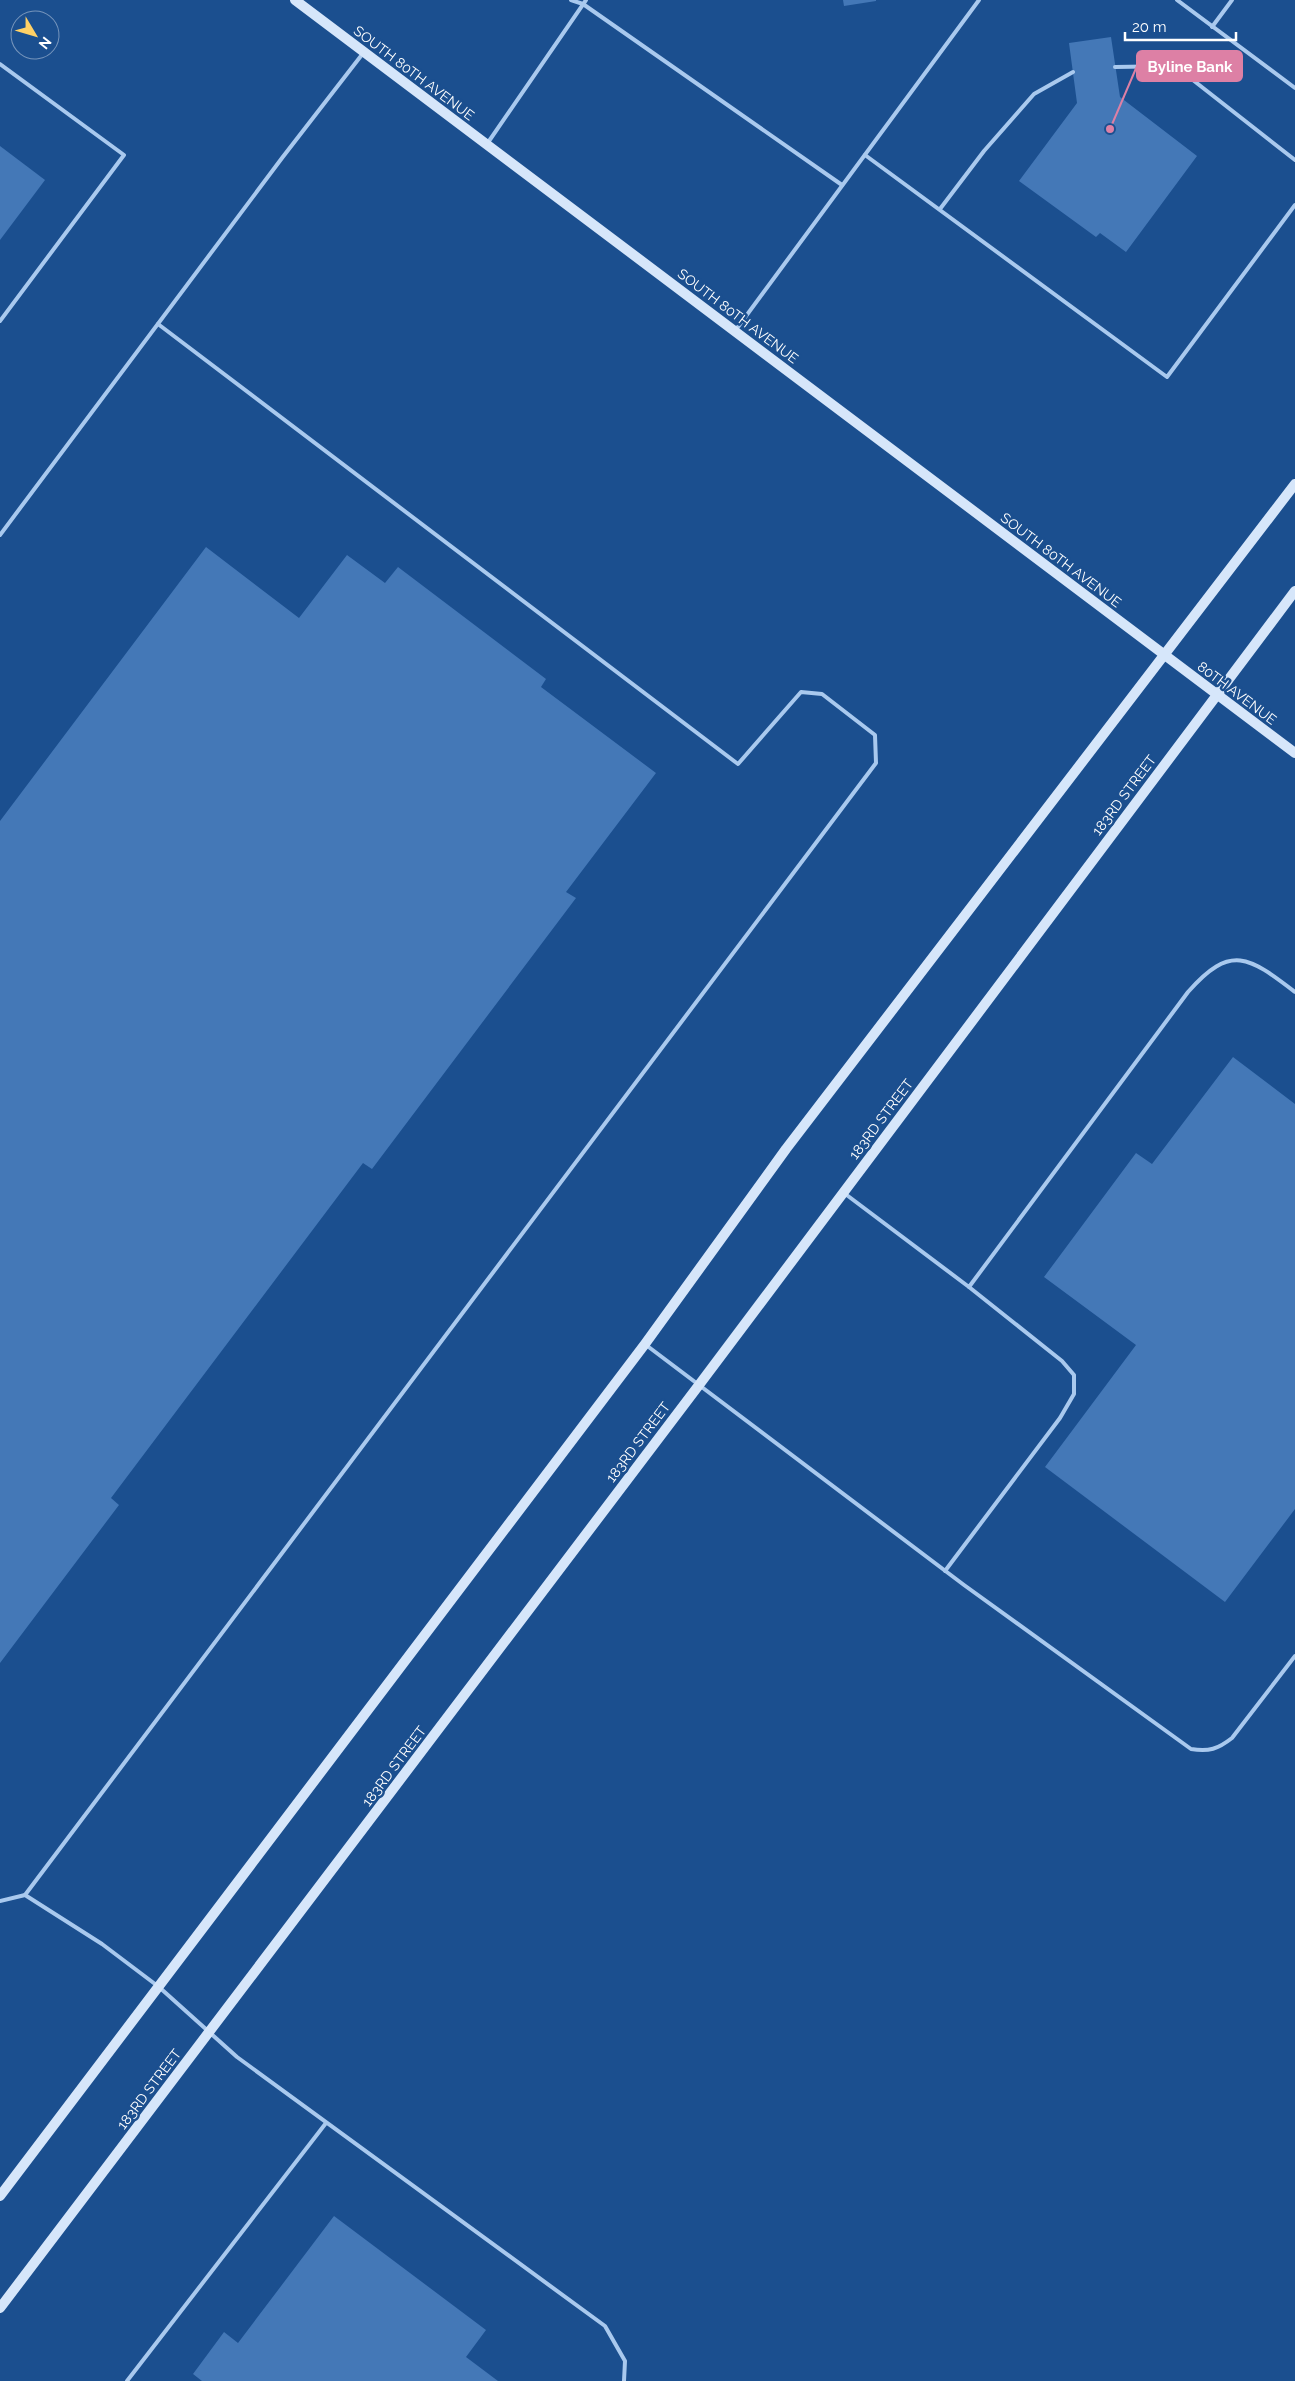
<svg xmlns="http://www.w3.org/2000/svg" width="1295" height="2381" viewBox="0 0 1295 2381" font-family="Raleway,sans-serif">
<rect width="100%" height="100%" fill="#1b4f8f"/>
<!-- building -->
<g fill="#4478b7">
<path d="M843,0h33v1l-32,5z"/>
<path d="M1111,37l9,60 77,59 -71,96 -26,-19 -4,4 -77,-56 58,-78 -8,-60z"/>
<path d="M0,146l45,34 -45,60z"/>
<path d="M206,547l93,71 48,-63 38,28 13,-16 148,112 -5,8 115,86 -90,119 10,6 -204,271 -9,-6 -252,335 8,7 -119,158v-842z"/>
<path d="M1233,1057l62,47v405l-70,93 -180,-135 91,-122 -92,-68 92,-124 16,11z"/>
<path d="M334,2216l152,114 -20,27 32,24h-296l-9,-7 31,-42 14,11z"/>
</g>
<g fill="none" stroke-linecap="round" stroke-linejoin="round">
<!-- lane -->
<g stroke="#a9c9ee" stroke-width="4">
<path d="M571,0l12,4 259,181"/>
<path d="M1177,0l118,88"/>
<path d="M1212,27l20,-27"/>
<path d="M0,64l124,91 -124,166"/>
<path d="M1115,67l60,-1 120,94"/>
<path d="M487,144l99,-144"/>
<path d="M865,155l302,222 128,-172"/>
<path d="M940,209l44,-58 50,-57 39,-22"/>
<path d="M735,331l244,-331"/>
<path d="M0,535l282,-377 82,-106"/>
<path d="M844,1193l125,94 219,-295c43,-49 61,-35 107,0"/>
<path d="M646,1345l318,240 227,164c18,3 27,0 41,-11l63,-82"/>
<path d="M945,1571l115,-153 14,-24v-19l-12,-14 -93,-74"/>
<path d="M25,1895l851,-1132 -1,-28 -53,-41 -21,-2 -63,72 -580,-440"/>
<path d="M0,1901l25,-6 77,49 57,43 78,70 368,269 20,35 -1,20"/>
<path d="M127,2381l199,-258"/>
</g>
<!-- secondary -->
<g stroke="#d6e6fa" stroke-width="10">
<path d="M295,0l1000,753"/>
<path d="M0,2196l645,-852 141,-195 509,-665"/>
<path d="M0,2308l699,-923 596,-794"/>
</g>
</g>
<g text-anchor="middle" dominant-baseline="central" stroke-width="5" stroke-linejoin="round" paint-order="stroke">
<!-- street labels -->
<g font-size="14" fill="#fff" stroke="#1b4f8f">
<text transform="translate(414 73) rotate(37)">SOUTH 80TH AVENUE</text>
<text transform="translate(738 316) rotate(37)">SOUTH 80TH AVENUE</text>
<text transform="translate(1061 560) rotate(37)">SOUTH 80TH AVENUE</text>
<text transform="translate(1237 693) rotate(37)">80TH AVENUE</text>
<text transform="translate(1124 795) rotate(-53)">183RD STREET</text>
<text transform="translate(881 1119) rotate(-53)">183RD STREET</text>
<text transform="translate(638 1442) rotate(-53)">183RD STREET</text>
<text transform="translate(394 1766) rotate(-53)">183RD STREET</text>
<text transform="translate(149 2089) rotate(-53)">183RD STREET</text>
</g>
</g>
<!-- callouts -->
<path fill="none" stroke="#dd80a5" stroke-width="2" d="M1110 129L1137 66"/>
<circle fill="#dd80a5" stroke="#1b4f8f" stroke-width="2" cx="1110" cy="129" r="5"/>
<rect fill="#dd80a5" stroke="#dd80a5" stroke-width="2" x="1137" y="51" width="105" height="30" rx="5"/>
<g font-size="15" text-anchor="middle" font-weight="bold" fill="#fff">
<text x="1190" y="72">Byline Bank</text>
</g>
<!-- north arrow -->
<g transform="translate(35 35) rotate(128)"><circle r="24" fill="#1b4f8f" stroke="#7695bc"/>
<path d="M0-4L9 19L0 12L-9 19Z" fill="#ffd166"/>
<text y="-8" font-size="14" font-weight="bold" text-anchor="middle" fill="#ffffff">N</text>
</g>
<!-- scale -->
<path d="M1125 32v8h111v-8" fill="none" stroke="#ffffff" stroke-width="2.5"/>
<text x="1132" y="32" font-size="15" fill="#ffffff" stroke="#1b4f8f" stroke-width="4" paint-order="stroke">20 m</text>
</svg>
